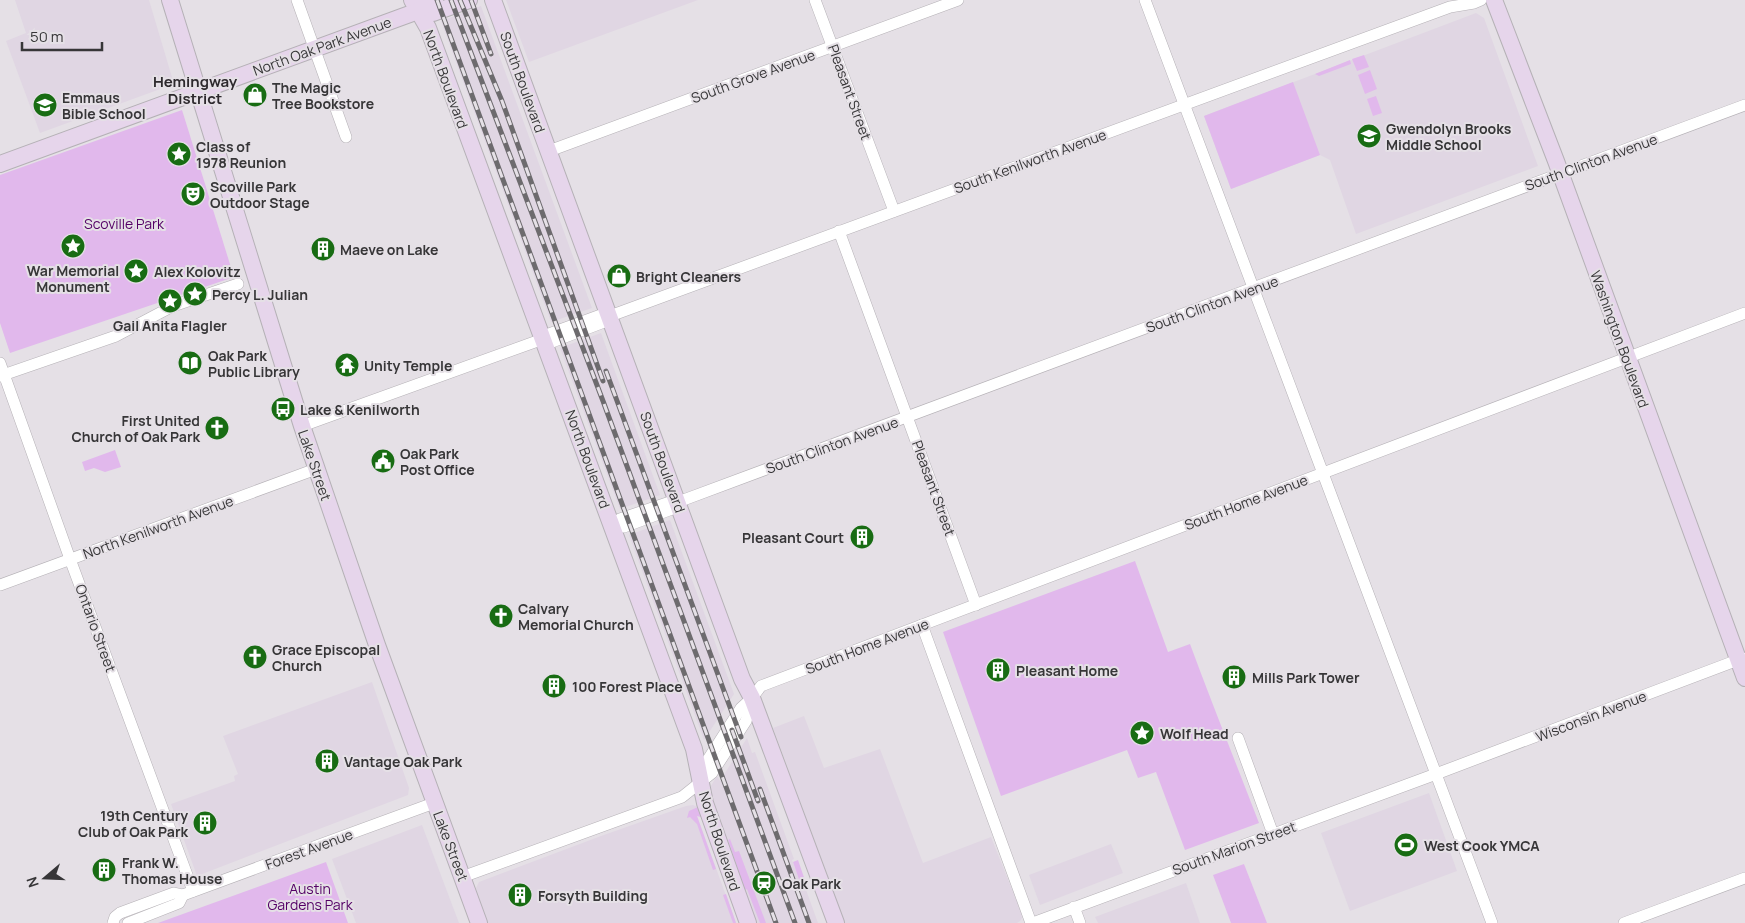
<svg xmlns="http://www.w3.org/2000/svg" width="1745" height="923" viewBox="0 0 1745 923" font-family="Manrope,sans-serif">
<rect width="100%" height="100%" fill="#e5e0e6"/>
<!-- built -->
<g fill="#e0d6e3">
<path d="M15,0h134l25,84 -134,49 -34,-92 20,-8z"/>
<path d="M506,0h192l-169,62z"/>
<path d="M481,6l111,302 -41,14 -110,-301z"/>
<path d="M1476,13l8,5 54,148 -182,68 -26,-74 -10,-5 -89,34 -27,-73z"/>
<path d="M601,333l59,162 -40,14 -60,-161z"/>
<path d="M670,520l64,174 -30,46 -75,-205z"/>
<path d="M372,682l37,106 -1,7 -211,81 -26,-72 64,-23 -1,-5 4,-2 -15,-38z"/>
<path d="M804,716l20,52 56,-19 43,114 68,-26 30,75 1,6 -2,3 -3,2h-172l-72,-195z"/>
<path d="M747,738l5,15 3,-1 39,107 -2,1 10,27h3l13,36h-66l-43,-134 8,-13 3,5z"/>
<path d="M1429,793l28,78 -107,40 -29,-78z"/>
<path d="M693,805l5,2 7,11 -8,-2 39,107h-250l-9,-23 -1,-12 3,-6 122,-46 85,-30z"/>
<path d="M422,825l37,98h-103l-24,-64z"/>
<path d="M1111,844l12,29 -83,32 -11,-30z"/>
<path d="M1186,883l14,40h-102l-3,-6z"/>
</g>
<!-- green -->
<g fill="#e1b8ec">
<path d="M1364,55l5,12 -12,4 -5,-12z"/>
<path d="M1350,60l1,4 -32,12 -4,-2z"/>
<path d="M1370,70l7,19 -12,5 -7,-19z"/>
<path d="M1293,82l27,73 -89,34 -27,-73z"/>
<path d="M1376,96l6,17 -9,3 -6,-17z"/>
<path d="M182,110l52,167 -224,76 -10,-30v-148z"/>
<path d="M115,450l6,17 -16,5 -11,-4 -9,3 -3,-9z"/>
<path d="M1135,561l33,91 22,-8c22,60 46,119 69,179l-74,27 -29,-78 -18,6 -11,-28 -126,46 -58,-164z"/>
<path d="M698,807l7,11 -8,-2 19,53 -3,1 -16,-46 -7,-7 -3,1 2,-7z"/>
<path d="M730,839l5,13 4,-1 27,72h-6l-13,-34 -2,1 -17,-50z"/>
<path d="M798,860l9,26 -5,2 -9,-26z"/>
<path d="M326,862l22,61h-190z"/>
<path d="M1244,864l23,59h-36l-18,-48z"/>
<path d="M726,894l10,29h-3l-10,-28z"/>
</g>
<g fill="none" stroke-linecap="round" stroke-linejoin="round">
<defs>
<g id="street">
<path d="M297,0l49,137"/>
<path d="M815,0l79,211"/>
<path d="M1145,0l347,923"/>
<path d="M549,151l409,-151"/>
<path d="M839,231l137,374"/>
<path d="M543,339l9,3 52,-20 6,-6"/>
<path d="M0,363l70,196 123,332"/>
<path d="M0,376l116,-40 57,-30 65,-22"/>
<path d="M302,426l241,-87 6,-5 52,-19 9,1 840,-309 24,-4 7,-3"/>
<path d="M613,526l7,-7 50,-17h8l1067,-397"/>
<path d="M613,526l11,1 48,-18 6,-7"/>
<path d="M0,585l316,-116"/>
<path d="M922,625l109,298"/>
<path d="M1238,738l35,96"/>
<path d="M701,779l6,-18 34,-53 11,-10 9,-12 984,-373"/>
<path d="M462,877l220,-80 30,-24 34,-52 6,-23"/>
<path d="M1074,907l6,16"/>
<path d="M113,923l2,-6 5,-4 54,-20 9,2 251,-92"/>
<path d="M128,923l51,-20 4,-8"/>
<path d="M1033,923l403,-149 307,-116"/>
<path d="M1624,923l121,-45"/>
</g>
<g id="secondary">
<path d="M170,0l132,426 75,219 102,278"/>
<path d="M412,0l16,28 266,721 11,54 43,120"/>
<path d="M493,0l249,679 10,19 84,225"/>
<path d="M1494,0l62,161 189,517"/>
<path d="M418,11l15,2 36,-13"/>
<path d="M0,164l418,-153 11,-9 6,-2"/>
</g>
</defs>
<!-- street casing -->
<use href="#street" stroke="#b5b1b6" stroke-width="12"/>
<!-- secondary casing -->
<use href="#secondary" stroke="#b5b1b6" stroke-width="18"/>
<!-- street -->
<use href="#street" stroke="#fff" stroke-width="11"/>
<!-- secondary -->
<use href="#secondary" stroke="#e6d5eb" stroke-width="16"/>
<defs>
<g id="rail">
<path d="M437,0l339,923"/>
<path d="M451,0l152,401 192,522"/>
<path d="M460,0l42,101 101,280"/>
<path d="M471,0l20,54"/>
<path d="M606,371l135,366"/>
<path d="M732,730l26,71"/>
<path d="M760,789l49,134"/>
</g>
</defs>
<!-- rail casing -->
<use href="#rail" stroke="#6d6b6e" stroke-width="5"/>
<!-- rail -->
<use href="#rail" stroke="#e5e0e6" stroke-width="3" stroke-dasharray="9" stroke-linecap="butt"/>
</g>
<!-- icons -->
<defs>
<symbol id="shop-disc" viewBox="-11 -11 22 22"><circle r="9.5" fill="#186c13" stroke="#e5e0e6"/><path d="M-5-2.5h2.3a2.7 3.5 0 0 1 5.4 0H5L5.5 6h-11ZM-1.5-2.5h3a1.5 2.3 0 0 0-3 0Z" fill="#fff"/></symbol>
<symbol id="school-disc" viewBox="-11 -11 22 22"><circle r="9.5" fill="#186c13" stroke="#e5e0e6"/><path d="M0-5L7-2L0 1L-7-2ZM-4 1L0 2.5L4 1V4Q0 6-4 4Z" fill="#fff"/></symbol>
<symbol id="sight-disc" viewBox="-11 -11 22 22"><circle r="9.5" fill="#186c13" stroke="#e5e0e6"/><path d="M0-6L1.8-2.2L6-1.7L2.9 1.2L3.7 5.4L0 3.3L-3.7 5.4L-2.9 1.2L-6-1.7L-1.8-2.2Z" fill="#fff"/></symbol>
<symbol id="theatre-disc" viewBox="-11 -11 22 22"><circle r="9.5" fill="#186c13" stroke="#e5e0e6"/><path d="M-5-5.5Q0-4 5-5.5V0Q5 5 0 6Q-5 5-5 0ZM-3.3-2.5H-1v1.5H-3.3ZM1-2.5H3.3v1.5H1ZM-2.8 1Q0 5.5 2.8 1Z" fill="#fff"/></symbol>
<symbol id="building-disc" viewBox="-11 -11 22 22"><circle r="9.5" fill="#186c13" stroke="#e5e0e6"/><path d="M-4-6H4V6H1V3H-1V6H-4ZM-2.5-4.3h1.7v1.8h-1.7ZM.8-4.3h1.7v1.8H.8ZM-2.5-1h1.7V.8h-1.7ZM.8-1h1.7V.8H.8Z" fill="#fff"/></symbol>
<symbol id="library-disc" viewBox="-11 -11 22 22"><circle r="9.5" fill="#186c13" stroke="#e5e0e6"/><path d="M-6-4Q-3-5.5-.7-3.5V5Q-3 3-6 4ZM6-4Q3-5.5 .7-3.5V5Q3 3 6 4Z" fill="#fff"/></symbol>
<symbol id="temple-disc" viewBox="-11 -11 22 22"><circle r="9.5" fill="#186c13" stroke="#e5e0e6"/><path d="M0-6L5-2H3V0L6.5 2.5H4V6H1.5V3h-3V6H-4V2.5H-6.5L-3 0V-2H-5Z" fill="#fff"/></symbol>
<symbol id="bus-disc" viewBox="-11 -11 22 22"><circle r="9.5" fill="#186c13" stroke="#e5e0e6"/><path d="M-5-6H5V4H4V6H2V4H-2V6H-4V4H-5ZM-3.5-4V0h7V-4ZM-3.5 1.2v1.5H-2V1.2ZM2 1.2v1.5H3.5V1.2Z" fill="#fff"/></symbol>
<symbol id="church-disc" viewBox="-11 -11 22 22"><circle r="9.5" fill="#186c13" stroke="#e5e0e6"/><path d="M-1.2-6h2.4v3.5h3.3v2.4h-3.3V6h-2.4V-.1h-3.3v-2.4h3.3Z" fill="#fff"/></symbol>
<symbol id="civic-disc" viewBox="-11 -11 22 22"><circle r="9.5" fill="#186c13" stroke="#e5e0e6"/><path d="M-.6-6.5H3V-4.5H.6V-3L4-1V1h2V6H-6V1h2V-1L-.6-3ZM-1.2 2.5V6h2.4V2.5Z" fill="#fff"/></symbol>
<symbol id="stadium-disc" viewBox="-11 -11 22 22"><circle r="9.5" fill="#186c13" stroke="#e5e0e6"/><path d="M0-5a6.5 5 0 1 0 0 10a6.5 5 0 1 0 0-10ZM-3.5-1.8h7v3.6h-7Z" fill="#fff"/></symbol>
<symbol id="station-disc" viewBox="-11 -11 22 22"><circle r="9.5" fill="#186c13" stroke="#e5e0e6"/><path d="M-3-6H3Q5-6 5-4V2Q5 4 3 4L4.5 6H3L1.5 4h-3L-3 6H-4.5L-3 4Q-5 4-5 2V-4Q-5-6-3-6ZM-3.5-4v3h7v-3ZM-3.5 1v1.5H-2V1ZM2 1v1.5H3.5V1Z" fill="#fff"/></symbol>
</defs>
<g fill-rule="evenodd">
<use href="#shop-disc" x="241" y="81" width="28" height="28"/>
<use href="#school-disc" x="31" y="91" width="28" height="28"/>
<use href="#school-disc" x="1355" y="122" width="28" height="28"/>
<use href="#sight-disc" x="165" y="140" width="28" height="28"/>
<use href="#theatre-disc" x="179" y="180" width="28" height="28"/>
<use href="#sight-disc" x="59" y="232" width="28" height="28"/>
<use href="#building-disc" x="309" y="235" width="28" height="28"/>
<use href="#sight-disc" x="122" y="257" width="28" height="28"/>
<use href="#shop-disc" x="605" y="262" width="28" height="28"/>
<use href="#sight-disc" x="181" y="280" width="28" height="28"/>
<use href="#sight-disc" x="156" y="287" width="28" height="28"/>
<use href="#library-disc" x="176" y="349" width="28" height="28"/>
<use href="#temple-disc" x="333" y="351" width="28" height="28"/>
<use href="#bus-disc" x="269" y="395" width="28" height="28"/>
<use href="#church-disc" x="203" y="414" width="28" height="28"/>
<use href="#civic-disc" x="369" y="447" width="28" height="28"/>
<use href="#building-disc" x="848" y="523" width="28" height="28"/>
<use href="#church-disc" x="487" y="602" width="28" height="28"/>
<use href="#church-disc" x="241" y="643" width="28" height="28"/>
<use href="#building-disc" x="984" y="656" width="28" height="28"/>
<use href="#building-disc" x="1220" y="663" width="28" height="28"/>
<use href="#building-disc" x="540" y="672" width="28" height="28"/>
<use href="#sight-disc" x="1128" y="719" width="28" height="28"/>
<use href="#building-disc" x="313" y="747" width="28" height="28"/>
<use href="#building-disc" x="191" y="809" width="28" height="28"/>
<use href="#stadium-disc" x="1392" y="831" width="28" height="28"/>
<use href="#building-disc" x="90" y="856" width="28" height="28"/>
<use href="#station-disc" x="750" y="869" width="28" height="28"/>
<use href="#building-disc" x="506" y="881" width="28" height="28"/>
</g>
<g text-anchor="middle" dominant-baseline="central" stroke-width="4" stroke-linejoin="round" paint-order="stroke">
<!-- street labels -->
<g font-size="14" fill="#373638" stroke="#e5e0e6">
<text transform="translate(322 46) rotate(-20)">North Oak Park Avenue</text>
<text transform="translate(753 76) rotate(-20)">South Grove Avenue</text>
<text transform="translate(446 79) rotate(70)">North Boulevard</text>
<text transform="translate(523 82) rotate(70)">South Boulevard</text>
<text transform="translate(850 92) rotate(70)">Pleasant Street</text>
<text transform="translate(1030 161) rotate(-20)">South Kenilworth Avenue</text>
<text transform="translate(1591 162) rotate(-20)">South Clinton Avenue</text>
<text transform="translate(1212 304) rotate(-20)">South Clinton Avenue</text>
<text transform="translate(1620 339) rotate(70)">Washington Boulevard</text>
<text transform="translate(832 445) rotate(-20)">South Clinton Avenue</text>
<text transform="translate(588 459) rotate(70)">North Boulevard</text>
<text transform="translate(663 462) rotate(70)">South Boulevard</text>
<text transform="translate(315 465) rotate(71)">Lake Street</text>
<text transform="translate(934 488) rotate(70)">Pleasant Street</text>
<text transform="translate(1246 502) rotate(-21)">South Home Avenue</text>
<text transform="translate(158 527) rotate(-20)">North Kenilworth Avenue</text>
<text transform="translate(96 628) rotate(70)">Ontario Street</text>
<text transform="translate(867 646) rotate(-21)">South Home Avenue</text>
<text transform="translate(1591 716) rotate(-21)">Wisconsin Avenue</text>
<text transform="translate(720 841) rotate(72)">North Boulevard</text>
<text transform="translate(451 846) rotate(69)">Lake Street</text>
<text transform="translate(1234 848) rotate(-20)">South Marion Street</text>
<text transform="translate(309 849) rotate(-20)">Forest Avenue</text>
</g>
<!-- poi labels -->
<g font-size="14" font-weight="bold" fill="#373638" stroke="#e5e0e6" text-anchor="start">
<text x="272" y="87">The Magic<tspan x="272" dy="16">Tree Bookstore</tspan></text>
<text x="62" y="97">Emmaus<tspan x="62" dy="16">Bible School</tspan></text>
<text x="1386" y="128">Gwendolyn Brooks<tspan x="1386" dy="16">Middle School</tspan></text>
<text x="196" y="146">Class of<tspan x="196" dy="16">1978 Reunion</tspan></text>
<text x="210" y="186">Scoville Park<tspan x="210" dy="16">Outdoor Stage</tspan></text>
<text x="340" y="249">Maeve on Lake</text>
<text x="73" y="270" text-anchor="middle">War Memorial<tspan x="73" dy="16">Monument</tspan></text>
<text x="154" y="271">Alex Kolovitz</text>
<text x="636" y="276">Bright Cleaners</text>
<text x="212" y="294">Percy L. Julian</text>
<text x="170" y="325" text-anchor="middle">Gail Anita Flagler</text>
<text x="208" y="355">Oak Park<tspan x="208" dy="16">Public Library</tspan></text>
<text x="364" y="365">Unity Temple</text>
<text x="300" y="409">Lake &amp; Kenilworth</text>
<text x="200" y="420" text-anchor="end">First United<tspan x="200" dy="16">Church of Oak Park</tspan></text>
<text x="400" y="453">Oak Park<tspan x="400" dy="16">Post Office</tspan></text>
<text x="844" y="537" text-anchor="end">Pleasant Court</text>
<text x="518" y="608">Calvary<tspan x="518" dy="16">Memorial Church</tspan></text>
<text x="272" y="649">Grace Episcopal<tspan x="272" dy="16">Church</tspan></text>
<text x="1016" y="670">Pleasant Home</text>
<text x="1252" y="677">Mills Park Tower</text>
<text x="572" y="686">100 Forest Place</text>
<text x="1160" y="733">Wolf Head</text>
<text x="344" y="761">Vantage Oak Park</text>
<text x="188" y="815" text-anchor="end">19th Century<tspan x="188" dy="16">Club of Oak Park</tspan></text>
<text x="1424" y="845">West Cook YMCA</text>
<text x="122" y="862">Frank W.<tspan x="122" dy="16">Thomas House</tspan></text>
<text x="782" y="883">Oak Park</text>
<text x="538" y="895">Forsyth Building</text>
</g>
<!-- park labels -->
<g font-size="14" fill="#540066" stroke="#e5e0e6">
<text x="124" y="223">Scoville Park</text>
<text x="310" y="888">Austin<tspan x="310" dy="16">Gardens Park</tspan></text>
</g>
<!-- neighbourhood labels -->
<g font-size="15" font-weight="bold" fill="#2d292d" stroke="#e5e0e6">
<text x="195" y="81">Hemingway<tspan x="195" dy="17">District</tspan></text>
</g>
</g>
<!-- north arrow -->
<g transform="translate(45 878) rotate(251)" stroke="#e5e0e6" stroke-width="4" paint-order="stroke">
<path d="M0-4L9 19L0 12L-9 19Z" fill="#373638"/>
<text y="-8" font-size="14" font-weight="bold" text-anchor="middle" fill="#373638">N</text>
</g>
<!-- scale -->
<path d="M22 42v8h80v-8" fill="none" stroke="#373638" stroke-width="2.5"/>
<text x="30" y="42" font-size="15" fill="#373638" stroke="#e5e0e6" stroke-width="4" paint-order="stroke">50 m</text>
</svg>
